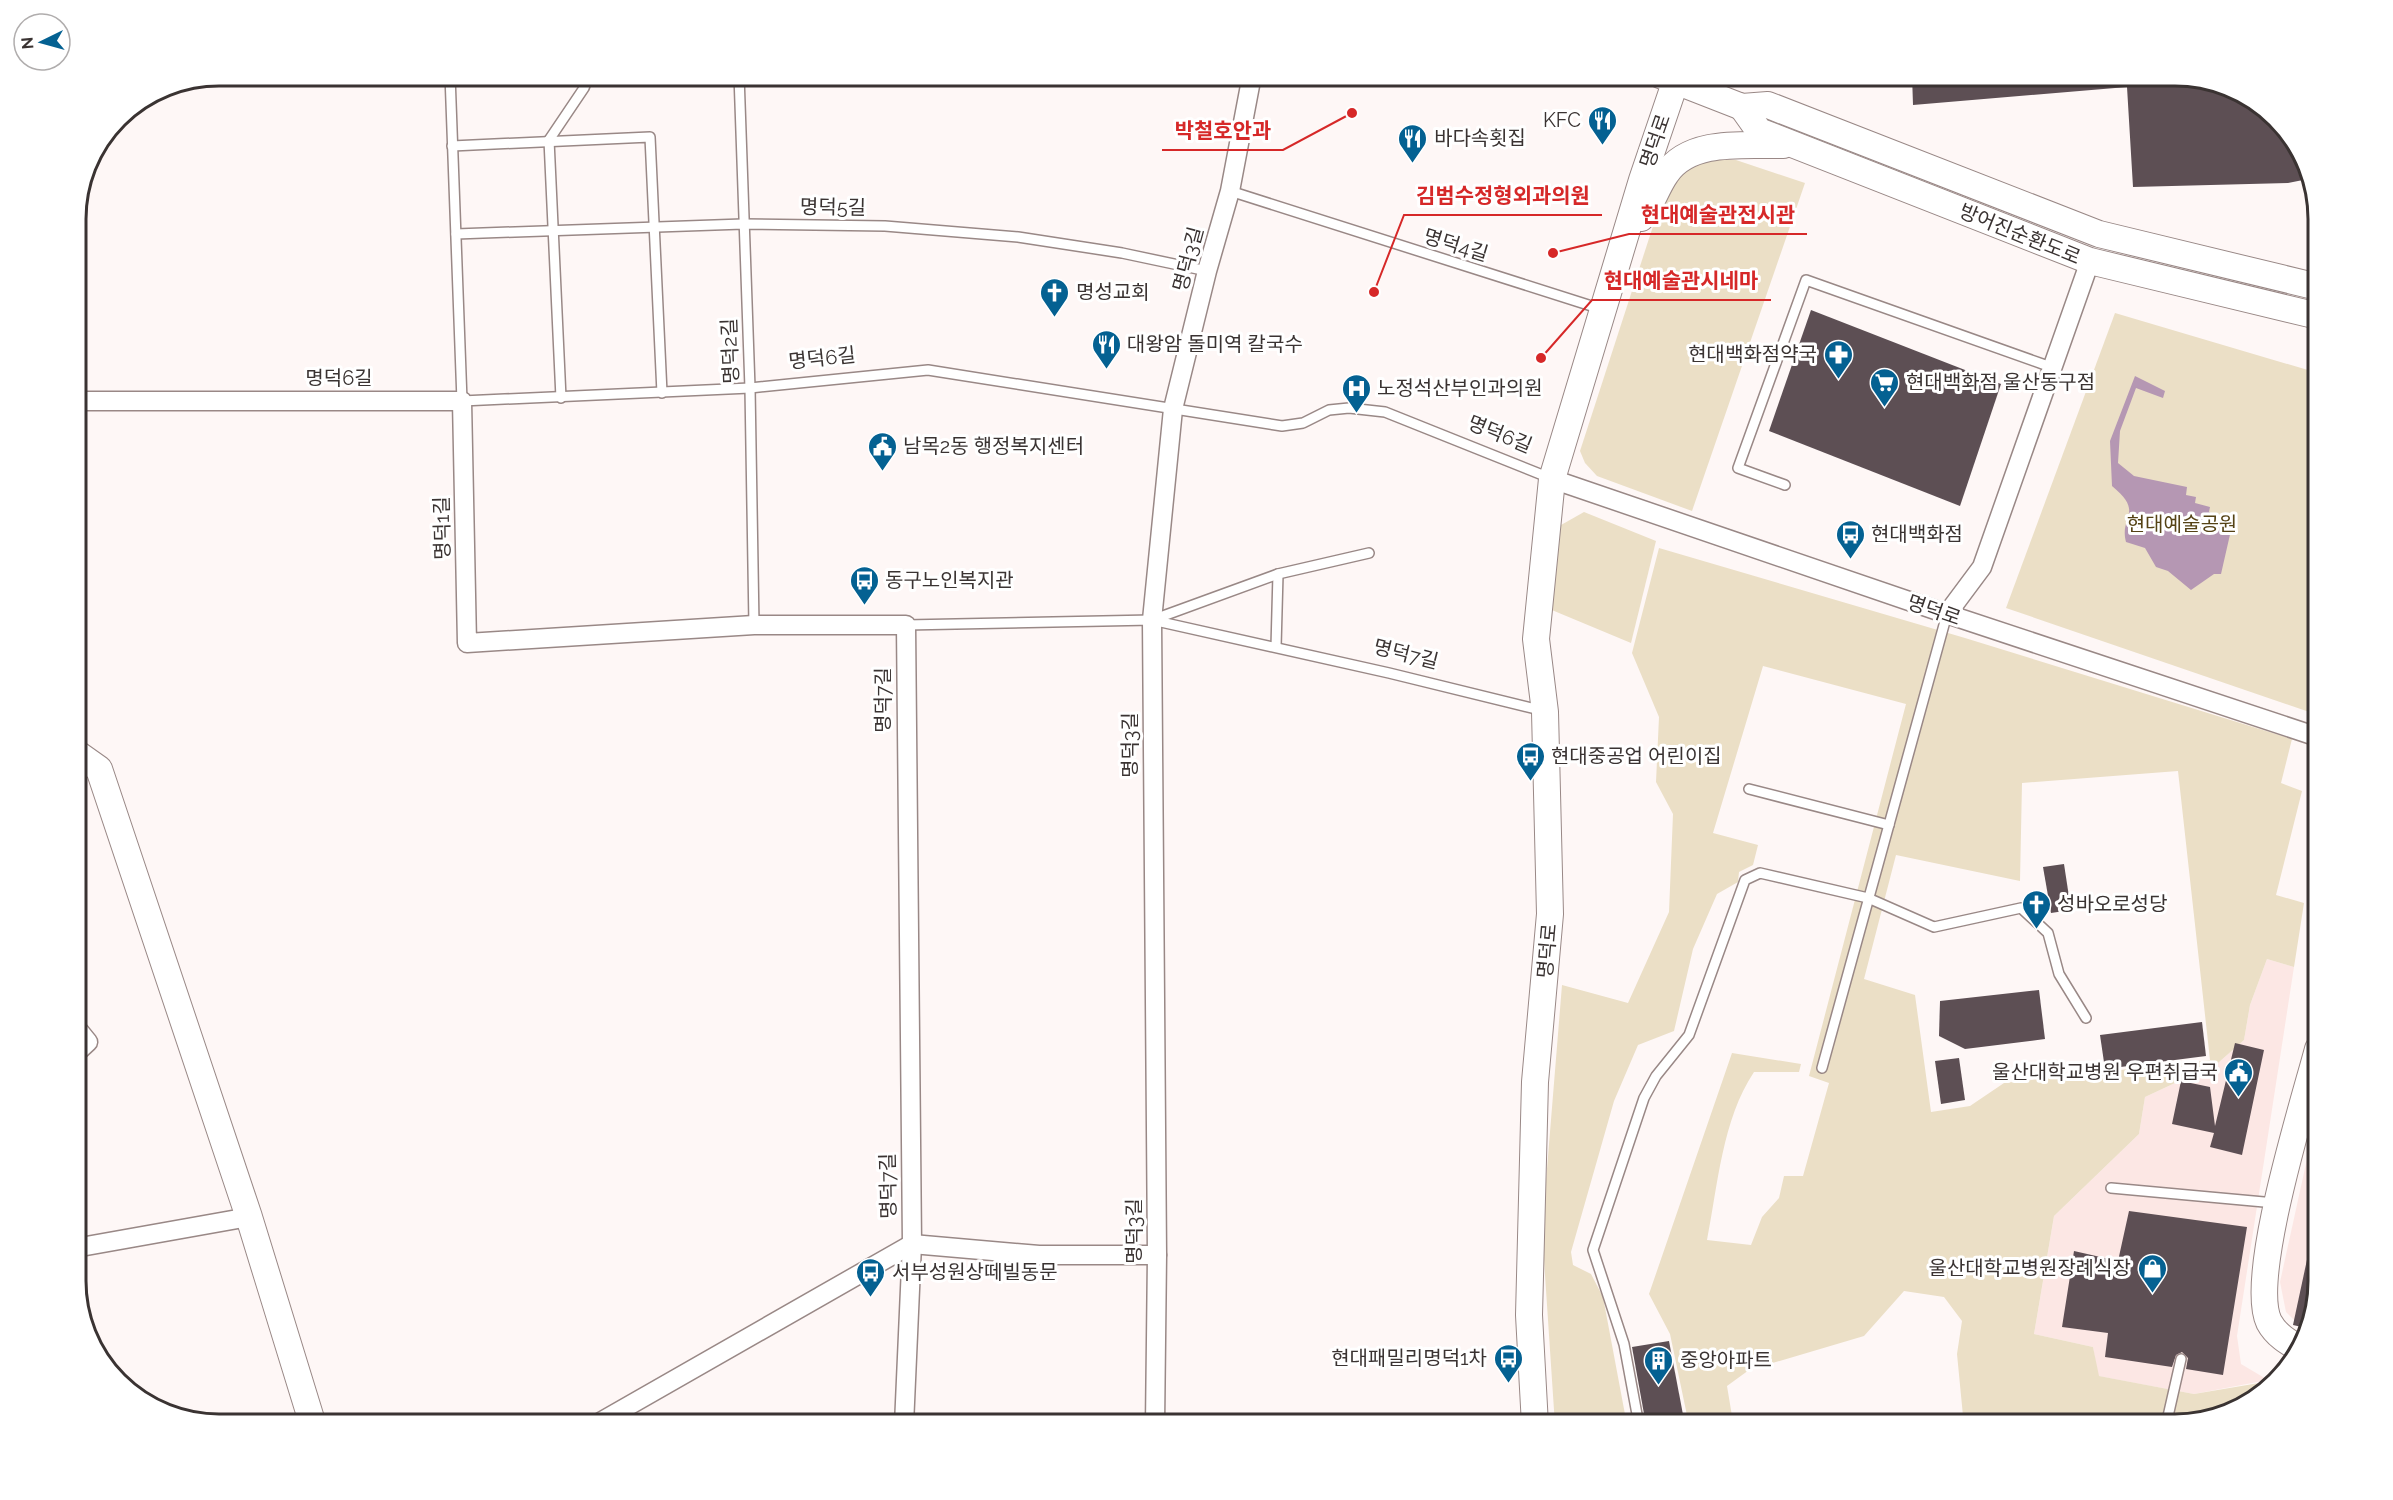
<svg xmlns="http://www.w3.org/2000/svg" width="2393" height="1500" viewBox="0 0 2393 1500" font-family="Raleway,'Noto Sans KR',sans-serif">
<rect width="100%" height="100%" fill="#fef7f6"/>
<!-- built -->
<g fill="#fce7e4">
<path d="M2267,959l27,8 -57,369 4,28 27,16 -74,14 -96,-18 -5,-29 -59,-13 20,-118 85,-82 6,-37 73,-34 26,-23 6,-35z"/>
<path d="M2318,1109v173l-13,49 -19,-19 -6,-30z"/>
</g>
<!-- green -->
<g fill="#ebdfc6" fill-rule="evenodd">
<path d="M1707,159l29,1 69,23 -113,328 -95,-35 -12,-13 -5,-12 88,-271z"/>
<path d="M2115,313l203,60v342l-312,-107z"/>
<path d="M1584,512l72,29 -25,102 -84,-35 7,-79z"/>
<path d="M1659,548l306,90 327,101 -11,44 21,8 -26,104 28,8 -10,64 -27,-8 -17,46 -6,35 -26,23 -73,34 -6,37 -85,82 -20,118 59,13 6,29 95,18 77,-13 -25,25 -71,19h-248l15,-10 21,1 -6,-62 5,-33 -18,-24 -40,-6 -40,45 -115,34 -22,16 6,36 4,3h-48l-19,-91 -21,-40 83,-241 69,11 -2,8h-45c-32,48 -36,113 -47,168l44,5 11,-28 17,-19 5,-22h19l26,-93 -20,-7 97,-372 -143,-38 -50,167 45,12 -5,20 -14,7 -1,10 -21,12 -24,55 -19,82 -36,14 -24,56 -43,151 2,13 18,9 12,23 24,128h-72l-13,-195 20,-245 66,18 41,-91 4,-98 -17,-32 3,-65 -27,-64zM2178,771l32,289 -206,23 -34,23 -39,6 -16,-117 -51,-16 32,-124 124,26 2,-98z"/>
</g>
<!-- water -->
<path fill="#b597b3" d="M2135,376l30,15 -2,7 -27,-10 -16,43 -2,32 16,13 53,11 -1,8 10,2 -1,6 15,4 -1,5 13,9 3,-7 9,3 -13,57h-7l-23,16 -23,-19 -12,-4 -11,-19 -19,-6c-7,-26 19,-29 -14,-56l-2,-45z"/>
<!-- building -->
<g fill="#5d4f54">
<path d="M1912,75h263l72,19 52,52 9,33 -20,4 -155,4 -6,-100 -214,18z"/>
<path d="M1811,310l190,74 -41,122 -191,-75z"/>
<path d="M2064,864l7,46 -20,3 -8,-46z"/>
<path d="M2039,990l6,49 -80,10 -26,-13 1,-35z"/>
<path d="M2202,1022l4,34 -101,13 -5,-34z"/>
<path d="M2235,1043l29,7 -22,105 -32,-8 4,-14 -42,-9 9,-43 29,6 5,39z"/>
<path d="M1959,1058l6,42 -24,4 -6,-43z"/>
<path d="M2129,1211l118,16 -24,148 -37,-6 2,-11 -6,-6 -6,3 -4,12 -67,-10 3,-24 -46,-6 12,-76 44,10z"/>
<path d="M2311,1241l7,1v40l-12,46 -13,-3z"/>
<path d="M1669,1341l16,84h-39l-14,-78z"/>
</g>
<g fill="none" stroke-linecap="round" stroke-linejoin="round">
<defs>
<g id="lane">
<path d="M450,75l12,326 288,-13 178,-18 354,56 21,-3 26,-13 20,-2 36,4 165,66"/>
<path d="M739,75l11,313 4,237"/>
<path d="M549,140l12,258"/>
<path d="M549,140l35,-52 5,-13"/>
<path d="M452,146l198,-9 12,256"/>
<path d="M1230,191l371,118"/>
<path d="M456,234l287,-10 142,2 133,11 104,16 85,18"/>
<path d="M1785,485l-47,-17 68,-188 245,87"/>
<path d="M1152,620l126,-46 91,-21"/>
<path d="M906,625l246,-5 237,53 155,38"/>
<path d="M1276,647l2,-73"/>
<path d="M1749,789l140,36"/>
<path d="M1822,1068l125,-454"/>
<path d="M2111,1188l164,15"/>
<path d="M1639,1425l-15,-81 -31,-94 51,-152 12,-22 33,-41 56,-155 15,-7 108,25 66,29 87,-19 27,25 11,41 27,44"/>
<path d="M2166,1425l15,-66"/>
</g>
<g id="street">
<path d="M75,401h387l5,242 287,-18h152l6,619 -8,181"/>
<path d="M1552,479l395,135 371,123"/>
<path d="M1947,614l35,-47 108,-306"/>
<path d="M75,1026l13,16 -13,12"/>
<path d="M75,1248l174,-31"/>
<path d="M595,1425l317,-181 127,11h118"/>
<path d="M1155,1425l2,-170 -5,-635 21,-211 34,-138 23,-80 22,-116"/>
</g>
<g id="secondary">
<path d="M1660,75l82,32 26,-2 331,129 219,53"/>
<path d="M1742,107l17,24 331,130 228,55"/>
<path d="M1641,218c11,-13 15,-30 25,-44 24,-36 80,-28 117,-29"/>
<path d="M75,752l24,17 150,448 64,208"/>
<path d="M2300,1349c-12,-7 -24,-14 -31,-27 -21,-44 35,-220 49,-273"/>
<path d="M1535,1425l-6,-110 6,-233 15,-168 -5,-202 -9,-73 16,-160 90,-299 34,-100"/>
</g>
</defs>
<!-- lane casing -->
<use href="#lane" stroke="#998886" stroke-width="12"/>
<!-- street casing -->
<use href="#street" stroke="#998886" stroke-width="21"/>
<!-- secondary casing -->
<use href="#secondary" stroke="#998886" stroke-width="28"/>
<!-- lane -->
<use href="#lane" stroke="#fff" stroke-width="9"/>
<!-- street -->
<use href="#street" stroke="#fff" stroke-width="18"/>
<!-- secondary -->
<use href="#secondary" stroke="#fff" stroke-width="26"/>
</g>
<!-- icons -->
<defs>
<symbol id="restaurant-pin" viewBox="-11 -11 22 30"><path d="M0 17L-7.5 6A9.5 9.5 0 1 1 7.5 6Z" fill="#046192" stroke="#fff"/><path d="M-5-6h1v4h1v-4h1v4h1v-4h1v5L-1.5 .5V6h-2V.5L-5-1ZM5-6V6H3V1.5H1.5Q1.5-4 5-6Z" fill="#fff"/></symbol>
<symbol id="church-pin" viewBox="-11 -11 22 30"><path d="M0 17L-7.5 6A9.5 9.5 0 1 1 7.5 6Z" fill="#046192" stroke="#fff"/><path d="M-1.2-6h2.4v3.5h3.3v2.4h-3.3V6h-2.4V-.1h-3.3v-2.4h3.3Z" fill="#fff"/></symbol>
<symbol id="pharmacy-pin" viewBox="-11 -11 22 30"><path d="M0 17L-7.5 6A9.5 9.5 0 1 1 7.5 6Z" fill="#046192" stroke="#fff"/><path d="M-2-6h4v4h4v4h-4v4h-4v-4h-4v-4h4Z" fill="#fff"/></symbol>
<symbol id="supermarket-pin" viewBox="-11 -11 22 30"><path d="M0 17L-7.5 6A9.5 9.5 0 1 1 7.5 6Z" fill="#046192" stroke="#fff"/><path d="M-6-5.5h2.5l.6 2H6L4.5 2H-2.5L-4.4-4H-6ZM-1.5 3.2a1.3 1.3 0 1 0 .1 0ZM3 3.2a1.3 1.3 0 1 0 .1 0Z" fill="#fff"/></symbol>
<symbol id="hospital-pin" viewBox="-11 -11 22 30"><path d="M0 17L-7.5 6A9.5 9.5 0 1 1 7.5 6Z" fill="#046192" stroke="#fff"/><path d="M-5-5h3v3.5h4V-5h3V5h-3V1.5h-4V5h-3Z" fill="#fff"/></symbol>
<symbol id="civic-pin" viewBox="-11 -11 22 30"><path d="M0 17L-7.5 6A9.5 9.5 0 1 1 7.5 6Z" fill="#046192" stroke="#fff"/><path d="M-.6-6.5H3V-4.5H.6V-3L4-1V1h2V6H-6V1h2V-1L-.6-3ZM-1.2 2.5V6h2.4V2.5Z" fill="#fff"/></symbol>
<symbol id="bus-pin" viewBox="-11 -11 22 30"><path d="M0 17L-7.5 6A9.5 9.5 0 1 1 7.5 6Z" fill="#046192" stroke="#fff"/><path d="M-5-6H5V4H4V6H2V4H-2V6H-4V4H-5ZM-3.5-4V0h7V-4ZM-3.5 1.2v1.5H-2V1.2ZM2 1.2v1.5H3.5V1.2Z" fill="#fff"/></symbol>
<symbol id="shop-pin" viewBox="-11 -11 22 30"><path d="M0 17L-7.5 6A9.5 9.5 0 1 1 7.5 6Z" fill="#046192" stroke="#fff"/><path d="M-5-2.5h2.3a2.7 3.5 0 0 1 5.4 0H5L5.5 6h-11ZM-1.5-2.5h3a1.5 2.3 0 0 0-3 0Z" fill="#fff"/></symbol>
<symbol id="building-pin" viewBox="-11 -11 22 30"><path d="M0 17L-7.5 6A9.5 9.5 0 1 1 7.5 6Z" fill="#046192" stroke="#fff"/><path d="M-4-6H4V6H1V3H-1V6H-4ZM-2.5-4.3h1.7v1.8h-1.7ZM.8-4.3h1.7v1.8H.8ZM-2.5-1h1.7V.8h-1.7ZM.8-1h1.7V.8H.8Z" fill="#fff"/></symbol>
</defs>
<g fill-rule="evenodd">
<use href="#restaurant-pin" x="1586" y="104" width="33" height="45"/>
<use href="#restaurant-pin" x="1396" y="122" width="33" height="45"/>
<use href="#church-pin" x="1038" y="276" width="33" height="45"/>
<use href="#restaurant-pin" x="1090" y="328" width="33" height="45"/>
<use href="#pharmacy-pin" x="1822" y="338" width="33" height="45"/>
<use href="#supermarket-pin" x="1868" y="366" width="33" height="45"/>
<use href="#hospital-pin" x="1340" y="372" width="33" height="45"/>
<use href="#civic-pin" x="866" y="430" width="33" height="45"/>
<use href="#bus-pin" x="1834" y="518" width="33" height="45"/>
<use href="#bus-pin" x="848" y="564" width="33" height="45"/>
<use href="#bus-pin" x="1514" y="740" width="33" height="45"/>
<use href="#church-pin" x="2020" y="888" width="33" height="45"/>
<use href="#civic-pin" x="2222" y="1056" width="33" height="45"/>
<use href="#shop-pin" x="2136" y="1252" width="33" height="45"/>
<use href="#bus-pin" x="854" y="1256" width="33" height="45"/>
<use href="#bus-pin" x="1492" y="1342" width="33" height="45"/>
<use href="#building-pin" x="1642" y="1344" width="33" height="45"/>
</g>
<g text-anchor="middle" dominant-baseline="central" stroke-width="6" stroke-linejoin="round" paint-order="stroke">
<!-- poi labels -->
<g font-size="20" fill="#3a3332" stroke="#fff" text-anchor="start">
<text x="1581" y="120" text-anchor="end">KFC</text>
<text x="1434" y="138">바다속횟집</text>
<text x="1076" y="292">명성교회</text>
<text x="1127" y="344">대왕암 돌미역 칼국수</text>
<text x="1817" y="354" text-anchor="end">현대백화점약국</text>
<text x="1906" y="382">현대백화점 울산동구점</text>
<text x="1377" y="388">노정석산부인과의원</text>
<text x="903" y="446">남목2동 행정복지센터</text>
<text x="1871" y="534">현대백화점</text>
<text x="885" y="580">동구노인복지관</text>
<text x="1551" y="756">현대중공업 어린이집</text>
<text x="2057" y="904">성바오로성당</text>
<text x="2218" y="1072" text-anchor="end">울산대학교병원 우편취급국</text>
<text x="2131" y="1268" text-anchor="end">울산대학교병원장례식장</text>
<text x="892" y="1272">서부성원상떼빌동문</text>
<text x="1487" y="1358" text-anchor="end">현대패밀리명덕1차</text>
<text x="1680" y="1360">중앙아파트</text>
</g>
<!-- street labels -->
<g font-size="20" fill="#3a3332" stroke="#fff">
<text transform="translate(1655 141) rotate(-71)">명덕로</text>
<text transform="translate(833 207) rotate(1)">명덕5길</text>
<text transform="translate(2020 234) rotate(22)">방어진순환도로</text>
<text transform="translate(1456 245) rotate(17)">명덕4길</text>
<text transform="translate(1188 259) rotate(-75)">명덕3길</text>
<text transform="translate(730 351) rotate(-92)">명덕2길</text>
<text transform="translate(822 358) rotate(-6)">명덕6길</text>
<text x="339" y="378">명덕6길</text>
<text transform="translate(1500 434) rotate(22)">명덕6길</text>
<text transform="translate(442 528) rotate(-91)">명덕1길</text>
<text transform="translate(1934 610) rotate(19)">명덕로</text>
<text transform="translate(1406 654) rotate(14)">명덕7길</text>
<text transform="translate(883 700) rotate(-90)">명덕7길</text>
<text transform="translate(1130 745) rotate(-90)">명덕3길</text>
<text transform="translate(1547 951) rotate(-85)">명덕로</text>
<text transform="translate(888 1186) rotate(-91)">명덕7길</text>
<text transform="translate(1134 1231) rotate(-90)">명덕3길</text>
</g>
<!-- park labels -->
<g font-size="20" fill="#554215" stroke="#fff">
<text x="2182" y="524">현대예술공원</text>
</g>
</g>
<!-- crop -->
<path d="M0 0H2393V1500H0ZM219 86H2175A133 133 0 0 1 2308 219V1281A133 133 0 0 1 2175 1414H219A133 133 0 0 1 86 1281V219A133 133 0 0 1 219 86Z" fill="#fff" fill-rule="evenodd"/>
<path fill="none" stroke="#3a3332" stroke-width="3" d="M219 86H2175A133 133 0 0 1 2308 219V1281A133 133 0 0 1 2175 1414H219A133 133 0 0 1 86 1281V219A133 133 0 0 1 219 86Z"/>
<!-- callouts -->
<path fill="none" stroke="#d62828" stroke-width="2" d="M1352 113L1283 150H1162M1374 292L1404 215H1602M1553 253L1629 234H1807M1541 358L1592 300H1771"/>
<g fill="#d62828" stroke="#fff" stroke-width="2">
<circle cx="1352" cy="113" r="6"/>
<circle cx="1374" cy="292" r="6"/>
<circle cx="1553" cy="253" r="6"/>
<circle cx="1541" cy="358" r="6"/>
</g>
<g font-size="21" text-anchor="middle" font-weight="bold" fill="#d62828" stroke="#fff" stroke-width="6" stroke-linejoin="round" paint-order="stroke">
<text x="1223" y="138">박철호안과</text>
<text x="1503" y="203">김범수정형외과의원</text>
<text x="1718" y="222">현대예술관전시관</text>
<text x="1681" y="288">현대예술관시네마</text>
</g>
<!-- north arrow -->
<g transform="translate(42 42) rotate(265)"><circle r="28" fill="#ffffff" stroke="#b0adad" stroke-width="1.5"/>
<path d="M0-4.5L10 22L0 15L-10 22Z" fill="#046192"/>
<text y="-9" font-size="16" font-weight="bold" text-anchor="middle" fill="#3a3332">N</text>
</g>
</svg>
